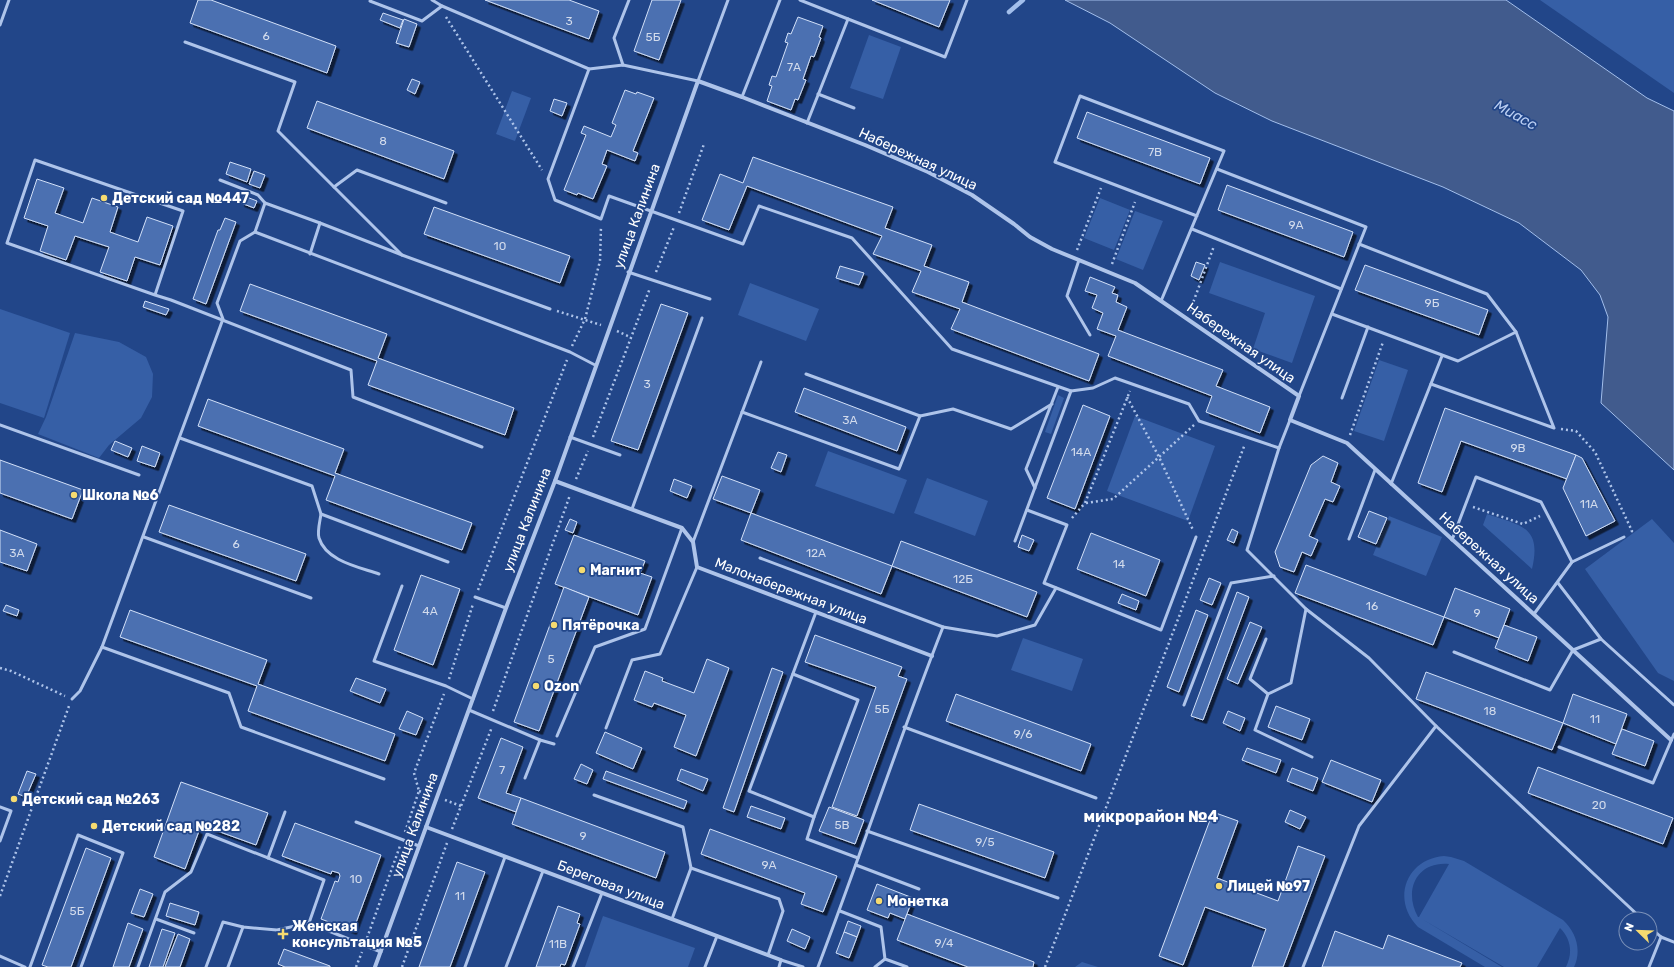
<svg xmlns="http://www.w3.org/2000/svg" width="1674" height="967" viewBox="0 0 1674 967" font-family="Rubik,sans-serif">
<defs>
<filter id="shadow"><feDropShadow dx="3.5" dy="3.5" stdDeviation="0" flood-color="#0009"/></filter>
</defs>
<rect width="100%" height="100%" fill="#224689"/>
<!-- green -->
<g fill="#365fa6" fill-rule="evenodd">
<path d="M1540,0h134v93z"/>
<path d="M869,35l32,12 -18,52 -33,-11z"/>
<path d="M512,91l19,7 -16,43 -19,-7z"/>
<path d="M1100,198l30,12 -16,40 -30,-12z"/>
<path d="M1135,211l28,10 -20,49 -27,-11z"/>
<path d="M1220,262l95,34 -23,67 -39,-14 12,-36 -56,-20z"/>
<path d="M750,283l69,26 -13,32 -68,-26z"/>
<path d="M0,309l70,24 -26,85 -44,-15z"/>
<path d="M75,333l44,9 27,15 7,17 -1,23 -11,21 -32,27 -10,13 -61,-24 8,-17z"/>
<path d="M1379,360l29,10 -24,71 -30,-10z"/>
<path d="M1058,395l6,3 -13,36 -6,-2z"/>
<path d="M1135,416l80,30 -27,75 -81,-30z"/>
<path d="M828,451l79,29 -13,34 -79,-28z"/>
<path d="M927,478l61,23 -13,35 -61,-23z"/>
<path d="M1487,514c34,12 55,12 45,55l-49,-44z"/>
<path d="M1389,516l53,21 -16,39 -53,-21z"/>
<path d="M1652,519l22,24v138l-16,-8 -73,-104z"/>
<path d="M1023,638l60,21 -11,32 -61,-21z"/>
<path d="M1444,856l7,1 13,4 99,59c13,12 19,30 11,47h-8c7,-14 5,-28 -6,-39l-23,39h-33l-82,-48 80,48h-17l-67,-40c-27,-27 -12,-68 26,-71zM1449,864l-30,53h-1c-15,-27 -1,-56 31,-53z"/>
<path d="M603,916l92,32 -7,19h-103z"/>
<path d="M1082,962l16,5h-23z"/>
</g>
<!-- water -->
<path fill="#415b8d" stroke="#a2beeb" d="M1065,0h441l141,98 27,13v359l-73,-67 7,-86 -8,-22 -19,-25 -62,-47 -76,-36 -171,-66 -57,-28 -105,-70z"/>
<g fill="none" stroke-linecap="round" stroke-linejoin="round">
<!-- stream -->
<path stroke="#a2beeb" stroke-width="4.5" d="M1009,12l14,-12"/>
</g>
<!-- building -->
<g fill="#4b70b1" stroke="#d2e0f8" filter="url(#shadow)">
<path d="M198,0h13l125,46 -9,27 -137,-50z"/>
<path d="M485,0h84l30,11 -10,28z"/>
<path d="M652,0h29l-22,60 -25,-9z"/>
<path d="M872,0h78l-11,27z"/>
<path d="M383,13l20,7 -3,8 -20,-8z"/>
<path d="M798,17l25,9 -4,11 2,1 -7,19 -3,-1 -8,23 3,1 -8,20 -3,-1 -4,11 -24,-9 5,-15 -3,-1 3,-9 4,1 12,-34 -3,-1 3,-9 3,1z"/>
<path d="M404,19l13,5 -8,23 -13,-4z"/>
<path d="M412,79l8,3 -5,12 -8,-4z"/>
<path d="M625,90l11,4 1,-2 17,6 -21,53 5,2 -3,8 -28,-11 -5,14 5,2 -14,33 -15,-6 -1,2 -13,-5 22,-55 -5,-2 3,-7 27,11 5,-12 -4,-2z"/>
<path d="M554,99l13,4 -5,13 -12,-5z"/>
<path d="M317,101l137,50 -10,28 -137,-51z"/>
<path d="M1087,112l123,46 -10,26 -123,-46z"/>
<path d="M753,157l140,50 -8,21 47,17 -8,21 45,16 -7,20 137,52 -10,27 -138,-52 9,-20 -48,-17 9,-21 -48,-17 9,-18 -135,-50 -18,44 -27,-10 18,-46 23,9z"/>
<path d="M230,162l21,7 -4,13 -21,-8z"/>
<path d="M254,171l11,4 -5,13 -11,-4z"/>
<path d="M37,179l27,9 -9,25 28,10 9,-25 26,9 -8,25 28,10 9,-25 26,9 -13,39 -25,-8 -8,24 -27,-9 9,-25 -34,-11 -9,24 -26,-9 8,-25 -24,-8z"/>
<path d="M1227,185l126,47 -9,25 -126,-47z"/>
<path d="M244,196l13,5 -3,7 -13,-5z"/>
<path d="M434,207l136,49 -10,27 -136,-49z"/>
<path d="M225,218l11,4 -30,82 -13,-5 25,-69h2z"/>
<path d="M1196,262l9,3 -6,15 -8,-4z"/>
<path d="M1365,265l123,45 -9,25 -124,-45z"/>
<path d="M840,266l24,7 -5,12 -23,-7z"/>
<path d="M1090,277l25,10 -3,6 6,2 -2,7 11,5 -9,23 105,40 -7,16 54,21 -10,26 -54,-21 6,-16 -104,-40 8,-20 -19,-7 6,-16 -11,-5 5,-13 -12,-4z"/>
<path d="M250,284l137,50 -9,24 136,50 -9,27 -137,-50 9,-24 -137,-50z"/>
<path d="M145,301l24,8 -3,6 -23,-8z"/>
<path d="M661,304l27,9 -50,137 -27,-9z"/>
<path d="M804,388l102,39 -9,24 -102,-39z"/>
<path d="M208,399l136,50 -9,24 137,50 -10,27 -136,-50 9,-24 -137,-50z"/>
<path d="M1083,405l27,11 -35,93 -28,-11z"/>
<path d="M1445,408l131,47 -9,24 -106,-38 -19,51 -24,-9z"/>
<path d="M115,441l17,7 -4,9 -17,-7z"/>
<path d="M142,446l18,7 -5,14 -18,-6z"/>
<path d="M778,452l9,3 -6,17 -10,-4z"/>
<path d="M1576,455l6,3 33,63 -29,15 -23,-48z"/>
<path d="M1323,456l15,7 -7,19 9,4 -7,16 -8,-3 -16,37 9,4 -7,16 -9,-4 -8,20 -14,-5 -5,-15 36,-87z"/>
<path d="M0,460l83,30 -11,29 -72,-26z"/>
<path d="M722,476l38,14 -9,23 -38,-14z"/>
<path d="M674,479l18,7 -5,12 -17,-7z"/>
<path d="M169,505l137,49 -10,27 -137,-49z"/>
<path d="M1369,511l18,7 -11,26 -18,-7z"/>
<path d="M751,513l141,53 -11,28 -140,-54z"/>
<path d="M570,519l7,3 -4,11 -8,-3z"/>
<path d="M1232,529l6,3 -4,11 -7,-3z"/>
<path d="M0,530l37,14 -10,27 -27,-9z"/>
<path d="M1091,533l69,27 -14,36 -69,-27z"/>
<path d="M574,535l71,26 -5,12 12,4 -14,38 -83,-31z"/>
<path d="M1022,535l12,5 -5,11 -11,-4z"/>
<path d="M901,541l136,51 -10,25 -135,-51z"/>
<path d="M1306,565l138,52 -11,28 -138,-52z"/>
<path d="M421,575l39,14 -27,76 -39,-15z"/>
<path d="M1209,578l12,5 -9,22 -12,-5z"/>
<path d="M564,587l25,10 -50,134 -25,-9z"/>
<path d="M1455,588l55,21 -11,29 -55,-21z"/>
<path d="M1237,592l12,5 -46,123 -12,-4z"/>
<path d="M1122,594l17,7 -3,9 -18,-7z"/>
<path d="M6,605l13,5 -2,6 -14,-5z"/>
<path d="M130,610l137,50 -9,24 137,50 -10,27 -137,-50 9,-25 -137,-49z"/>
<path d="M1196,610l12,5 -29,77 -12,-5z"/>
<path d="M1250,622l12,5 -24,57 -11,-5z"/>
<path d="M1504,625l33,12 -9,24 -33,-13z"/>
<path d="M815,635l87,32 -4,9 9,3 -50,137 -25,-9 44,-120 -71,-25z"/>
<path d="M707,659l22,9 -33,88 -22,-9 12,-32 -32,-12 -2,4 -18,-7 11,-29 18,7 -1,3 32,12z"/>
<path d="M772,668l11,4 -49,140 -11,-4z"/>
<path d="M1426,672l137,51 -11,27 -136,-51z"/>
<path d="M356,678l30,11 -6,14 -30,-12z"/>
<path d="M956,694l135,50 -10,27 -135,-50z"/>
<path d="M1573,694l54,20 -11,30 -53,-21z"/>
<path d="M1276,706l34,13 -8,21 -34,-13z"/>
<path d="M407,711l16,7 -7,17 -17,-6z"/>
<path d="M1228,711l17,7 -5,13 -17,-8z"/>
<path d="M1622,729l32,12 -9,25 -33,-12z"/>
<path d="M605,732l37,16 -9,21 -37,-16z"/>
<path d="M501,738l22,9 -17,46 15,5 -5,14 -38,-14z"/>
<path d="M1247,748l34,12 -5,13 -34,-13z"/>
<path d="M1331,760l50,20 -9,22 -50,-20z"/>
<path d="M581,764l12,6 -6,14 -13,-5z"/>
<path d="M1538,767l135,51 -10,26 -135,-51z"/>
<path d="M1292,768l26,10 -5,13 -26,-10z"/>
<path d="M681,769l27,10 -5,12 -26,-11z"/>
<path d="M27,771l9,3 -10,23 -8,-3z"/>
<path d="M606,771l81,30 -3,8 -81,-30z"/>
<path d="M181,782l87,31 -12,32 -47,-17 1,-4 -7,-2 -5,2 -2,6 3,1 -14,38 -31,-12z"/>
<path d="M521,798l144,54 -9,26 -144,-54z"/>
<path d="M919,804l135,48 -9,26 -135,-48z"/>
<path d="M751,806l34,12 -4,11 -34,-12z"/>
<path d="M829,807l35,13 -9,24 -36,-13z"/>
<path d="M1290,810l16,7 -6,12 -15,-7z"/>
<path d="M1213,812l25,9 -21,57 61,23 20,-55 27,10 -42,111h-31l14,-38 -61,-22 -22,58 -24,-9z"/>
<path d="M295,823l86,32 -28,76 -32,-12 14,-38 3,1 2,-6 -1,-3 -7,-2 -1,3 -49,-18z"/>
<path d="M710,829l127,47 -14,36 -22,-8 4,-11 -104,-39z"/>
<path d="M86,848l25,10 -40,109h-23l-6,-2z"/>
<path d="M457,862l28,10 -35,95h-31z"/>
<path d="M877,884l36,14 -8,21 -15,-6 -2,5 -21,-8z"/>
<path d="M140,889l13,5 -9,23 -13,-4z"/>
<path d="M170,903l29,9 -4,13 -29,-9z"/>
<path d="M558,906l22,8 -3,9 3,1 -15,41 -4,-1 -1,3h-24z"/>
<path d="M907,914l127,48 -1,5h-65l-71,-27z"/>
<path d="M848,921l13,5 -4,11 -13,-5z"/>
<path d="M128,923l15,6 -14,38h-16z"/>
<path d="M162,929l13,4 -12,34h-14z"/>
<path d="M792,929l18,8 -5,12 -18,-8z"/>
<path d="M1335,931l48,18 5,-14 74,28 -2,4h-138z"/>
<path d="M844,932l13,5 -8,21 -13,-5z"/>
<path d="M178,934l12,5 -10,28h-15z"/>
<path d="M284,949l46,17v1h-45l-7,-3z"/>
</g>
<g fill="none" stroke-linecap="round" stroke-linejoin="round">
<!-- path -->
<g stroke="#aec4ea" stroke-width="2.5" stroke-dasharray="2 3" stroke-linecap="butt">
<path d="M446,17l96,153"/>
<path d="M679,213l25,-69"/>
<path d="M1077,250l24,-62"/>
<path d="M1112,264l23,-62"/>
<path d="M656,272l18,-45"/>
<path d="M557,311l44,14"/>
<path d="M1190,311l24,-65"/>
<path d="M617,331l13,6"/>
<path d="M572,346l13,-27 15,-58 1,-35"/>
<path d="M1127,397l32,60 34,73"/>
<path d="M1561,429l15,2 19,21 37,79 -1,1"/>
<path d="M1350,435l33,-93"/>
<path d="M593,437l57,-149"/>
<path d="M576,479l12,-28"/>
<path d="M1086,503l27,-4 81,-74"/>
<path d="M1473,507l50,17 17,-8"/>
<path d="M1072,518l13,-15 45,-112"/>
<path d="M478,590l89,-230"/>
<path d="M0,668l11,3 54,25"/>
<path d="M449,679l24,-75"/>
<path d="M493,711l77,-216"/>
<path d="M419,791l10,4"/>
<path d="M445,800l16,6"/>
<path d="M452,829l40,-102"/>
<path d="M405,832l14,-41 -5,-18 30,-79"/>
<path d="M0,896l69,-190"/>
<path d="M367,938l33,-92"/>
<path d="M356,967l6,-15"/>
<path d="M402,967l45,-124"/>
<path d="M1045,967l200,-523"/>
</g>
<!-- service -->
<g stroke="#aec4ea" stroke-width="3">
<path d="M432,0l10,6 147,63 34,-4 75,16 30,-81"/>
<path d="M800,0l48,19 -41,104"/>
<path d="M370,1l52,20 20,-15"/>
<path d="M848,19l97,38 22,-57"/>
<path d="M0,25l9,-25"/>
<path d="M185,42l110,40 -17,49 124,124"/>
<path d="M623,65l-9,-27 15,-38"/>
<path d="M589,69l-41,110 7,21 46,19 8,-23 134,48 16,-38 93,32 100,111 119,42 22,-3 22,-10 74,26 10,17 80,27"/>
<path d="M818,94l36,14"/>
<path d="M742,97l38,-97"/>
<path d="M1217,169l149,58 -67,169"/>
<path d="M220,180l38,15 7,8"/>
<path d="M334,187l23,-17 89,33"/>
<path d="M1192,229l149,60"/>
<path d="M255,232l10,-29 55,20"/>
<path d="M1359,244l128,50 29,38 38,96 -123,-44"/>
<path d="M310,254l10,-31 82,32 148,54"/>
<path d="M1079,260l-12,36 23,39"/>
<path d="M628,272l82,27"/>
<path d="M155,295l28,-84 -148,-51 -28,83 148,52 16,5 180,70 2,27 129,50"/>
<path d="M1161,301l63,-150 -144,-55 -25,66 142,54"/>
<path d="M1332,314l126,47 58,-29"/>
<path d="M1342,398l26,-71"/>
<path d="M742,412l157,57 21,-53 -114,-42"/>
<path d="M920,416l33,-7 58,20 41,-25"/>
<path d="M1290,420l-11,28 -32,102 59,59 63,49 67,68 206,193"/>
<path d="M0,425l139,50"/>
<path d="M570,437l50,18"/>
<path d="M180,438l132,48 9,28 127,48"/>
<path d="M1391,484l51,-128"/>
<path d="M1035,488l-9,-19 32,-82"/>
<path d="M632,509l70,-191"/>
<path d="M1027,510l40,15 -23,58 117,47 35,-93"/>
<path d="M321,514c-1,7 -4,18 -2,24 7,23 40,29 60,36"/>
<path d="M144,537l167,61"/>
<path d="M1349,539l26,-69"/>
<path d="M1452,540l24,-63 65,25 31,60"/>
<path d="M1015,541l56,-150"/>
<path d="M693,542l68,-180"/>
<path d="M760,558l183,69"/>
<path d="M1558,583l43,56 73,66"/>
<path d="M402,586l-28,75 72,25 27,13"/>
<path d="M475,597l31,11"/>
<path d="M1306,609l-15,74 -23,11 -13,36 57,27"/>
<path d="M816,612l-67,179 65,26 -7,22 51,19"/>
<path d="M1534,614l38,-52 52,-25"/>
<path d="M1266,639l-16,40 18,15"/>
<path d="M1454,652l96,38 23,-40 28,-11"/>
<path d="M793,674l65,26 -44,117"/>
<path d="M72,699l8,-8 22,-44"/>
<path d="M1184,705l47,-122 43,-7"/>
<path d="M469,710l71,30 14,4"/>
<path d="M904,727l192,71"/>
<path d="M606,728l26,-68 28,-6 37,-87"/>
<path d="M557,736l38,-89 50,-18 37,-101"/>
<path d="M1559,747l94,36 21,-49"/>
<path d="M525,778l15,-38"/>
<path d="M384,779l-143,-52 -12,-34 -127,-46 121,-328 -6,-16 23,-62 15,-9 315,120 25,13"/>
<path d="M594,795l89,32 8,41"/>
<path d="M0,807l11,4 -11,30"/>
<path d="M356,822l63,24"/>
<path d="M867,831l191,67"/>
<path d="M268,858l17,-46"/>
<path d="M856,865l63,24"/>
<path d="M840,911l41,16 4,32 22,8"/>
<path d="M156,919l38,14"/>
<path d="M672,919l19,-51 88,31 4,12 -15,44"/>
<path d="M1650,927l11,10 13,5"/>
<path d="M0,956l25,11"/>
<path d="M30,967l48,-132 45,18 -42,114"/>
<path d="M138,967l27,-75 26,-20 16,-38 117,46 -15,43 72,29"/>
<path d="M206,967l17,-45 20,5 34,3 32,-7"/>
<path d="M228,967l15,-40"/>
<path d="M465,967l40,-110"/>
<path d="M506,967l37,-96"/>
<path d="M573,967l29,-74"/>
<path d="M705,967l12,-31"/>
<path d="M779,967l2,-7 22,7"/>
<path d="M818,967c43,-113 81,-228 125,-340l54,9 38,-11 21,-37"/>
<path d="M875,967l10,-8"/>
<path d="M1303,967l56,-141 77,-100"/>
<path d="M1649,967l12,-30"/>
</g>
<!-- minor -->
<g stroke="#aec4ea" stroke-width="4">
<path d="M555,481l127,47 11,14 4,25 235,89"/>
<path d="M426,827l355,133"/>
<path d="M375,967l131,-359 49,-127 143,-400 44,16 123,48 63,27 44,23 42,29 16,13 22,12 83,34 164,113 -9,24 57,23 324,297"/>
</g>
</g>
<!-- markers -->
<g fill="#f6db70" stroke="#224689" stroke-width="1.5">
<circle cx="104" cy="198" r="4"/>
<circle cx="74" cy="495" r="4"/>
<circle cx="582" cy="570" r="4"/>
<circle cx="554" cy="625" r="4"/>
<circle cx="536" cy="686" r="4"/>
<circle cx="14" cy="799" r="4"/>
<circle cx="94" cy="826" r="4"/>
<circle cx="1219" cy="886" r="4"/>
<circle cx="879" cy="901" r="4"/>
<path d="M281 928h4v4h4v4h-4v4h-4v-4h-4v-4h4z"/>
</g>
<g text-anchor="middle" dominant-baseline="central" stroke-width="3.5" stroke-linejoin="round" paint-order="stroke">
<!-- number labels -->
<g font-size="12" fill="#d2dbec">
<text x="569" y="21">3</text>
<text x="266" y="36">6</text>
<text x="653" y="37">5Б</text>
<text x="794" y="67">7А</text>
<text x="383" y="141">8</text>
<text x="1155" y="152">7В</text>
<text x="1296" y="225">9А</text>
<text x="500" y="246">10</text>
<text x="1432" y="303">9Б</text>
<text x="647" y="384">3</text>
<text x="850" y="420">3А</text>
<text x="1518" y="448">9В</text>
<text x="1081" y="452">14А</text>
<text x="1589" y="504">11А</text>
<text x="236" y="544">6</text>
<text x="17" y="553">3А</text>
<text x="816" y="553">12А</text>
<text x="1119" y="564">14</text>
<text x="963" y="579">12Б</text>
<text x="1372" y="606">16</text>
<text x="430" y="611">4А</text>
<text x="1477" y="613">9</text>
<text x="551" y="659">5</text>
<text x="882" y="709">5Б</text>
<text x="1490" y="711">18</text>
<text x="1595" y="719">11</text>
<text x="1023" y="734">9/6</text>
<text x="502" y="770">7</text>
<text x="1599" y="805">20</text>
<text x="842" y="825">5В</text>
<text x="583" y="836">9</text>
<text x="985" y="842">9/5</text>
<text x="769" y="865">9А</text>
<text x="356" y="879">10</text>
<text x="460" y="896">11</text>
<text x="77" y="911">5Б</text>
<text x="944" y="943">9/4</text>
<text x="558" y="944">11В</text>
</g>
<!-- street labels -->
<g font-size="14" fill="#fff" stroke="#224689">
<text transform="translate(918 159) rotate(25)">Набережная улица</text>
<text transform="translate(637 216) rotate(-70)">улица Калинина</text>
<text transform="translate(1241 343) rotate(35)">Набережная улица</text>
<text transform="translate(527 520) rotate(-69)">улица Калинина</text>
<text transform="translate(1489 558) rotate(42)">Набережная улица</text>
<text transform="translate(791 591) rotate(21)">Малонабережная улица</text>
<text transform="translate(415 825) rotate(-70)">улица Калинина</text>
<text transform="translate(611 885) rotate(21)">Береговая улица</text>
</g>
<!-- poi labels -->
<g font-size="14" font-weight="bold" fill="#fff" stroke="#224689" text-anchor="start">
<text x="112" y="198">Детский сад №447</text>
<text x="82" y="495">Школа №6</text>
<text x="590" y="570">Магнит</text>
<text x="562" y="625">Пятёрочка</text>
<text x="544" y="686">Ozon</text>
<text x="22" y="799">Детский сад №263</text>
<text x="102" y="826">Детский сад №282</text>
<text x="1227" y="886">Лицей №97</text>
<text x="887" y="901">Монетка</text>
<text x="292" y="926">Женская<tspan x="292" dy="16">консультация №5</tspan></text>
</g>
<!-- water labels -->
<g font-size="15" font-style="italic" fill="#bacef2" stroke="#224689">
<text transform="translate(1516 115) rotate(29)">Миасс</text>
</g>
<!-- quarter labels -->
<g font-size="16" font-weight="bold" fill="#fff" stroke="#224689">
<text x="1151" y="816">микрорайон №4</text>
</g>
</g>
<!-- north arrow -->
<g transform="translate(1638 931) rotate(293)"><circle r="19" fill="#224689" stroke="#7a90b8"/>
<path d="M0-3L7 15L0 10L-7 15Z" fill="#f6db70"/>
<text y="-6" font-size="11" font-weight="bold" text-anchor="middle" fill="#ffffff">N</text>
</g>
</svg>
